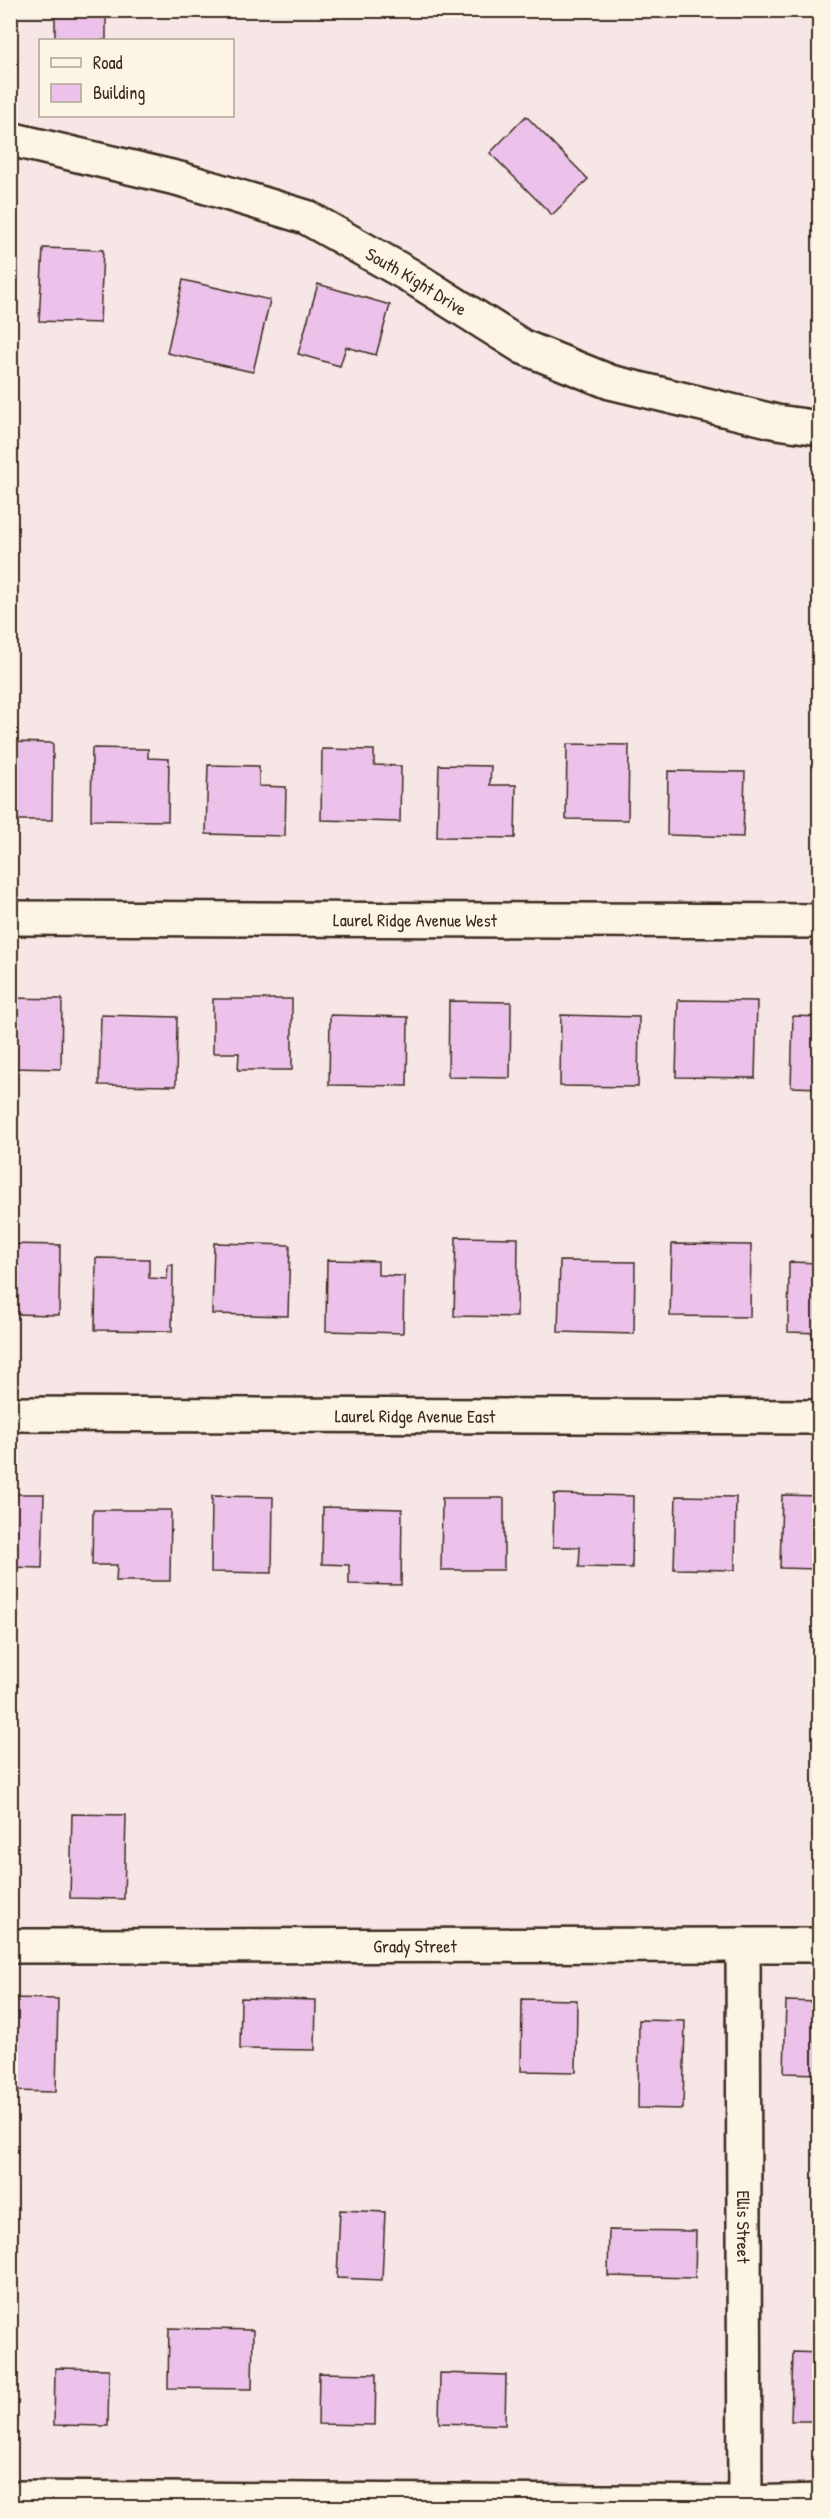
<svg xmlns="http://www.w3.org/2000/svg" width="830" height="2518" viewBox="0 0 830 2518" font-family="'Patrick Hand',sans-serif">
<rect width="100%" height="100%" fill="#f7e6e6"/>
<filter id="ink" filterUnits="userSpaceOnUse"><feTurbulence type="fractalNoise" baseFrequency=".0167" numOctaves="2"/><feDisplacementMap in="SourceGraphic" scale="12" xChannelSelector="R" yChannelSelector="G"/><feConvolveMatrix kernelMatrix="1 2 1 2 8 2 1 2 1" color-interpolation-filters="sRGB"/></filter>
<g filter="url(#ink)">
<!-- building -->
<g fill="#ecc2ea" stroke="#3b2a1e" stroke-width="1.5">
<rect x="55" y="10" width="51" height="30"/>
<path d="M526,116l62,63 -36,36 -62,-62z"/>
<path d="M43,248l60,2 -3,73 -61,-2z"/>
<path d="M183,280l87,20 -17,72 -86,-19z"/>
<path d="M318,284l72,21 -14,50 -30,-8 -6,19 -42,-12z"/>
<path d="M10,742l43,1 -1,77h-42z"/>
<path d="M567,744l62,1 -1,75 -62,-1z"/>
<path d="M92,748l56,1v9l21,1 -1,62 -77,-1z"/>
<path d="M322,749l52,1v15l27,1 -1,56 -79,-2z"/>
<path d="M208,765l51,1v20l27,1 -1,49 -79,-2z"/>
<path d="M439,765l52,1 -1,19h26l-1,53 -78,-1z"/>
<path d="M668,771l77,1 -2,65 -76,-2z"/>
<path d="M10,998l52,1 -1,70 -51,-1z"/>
<path d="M213,999h79v71h-54l1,-17h-26z"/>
<path d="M678,1000l79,1 -2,77 -79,-1z"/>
<path d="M449,1001l62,1 -1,76 -62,-1z"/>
<path d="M101,1015l76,2 -1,69 -77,-1z"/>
<path d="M330,1015l78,2 -1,69 -78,-1z"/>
<path d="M561,1015l78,2 -1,70 -78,-1z"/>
<path d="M793,1016l27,1v71l-29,-1z"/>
<path d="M456,1237l62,1 -1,79 -63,-1z"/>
<path d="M214,1243l76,2 -2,71 -76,-2z"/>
<path d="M10,1244l50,1 -1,70 -49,-1z"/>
<path d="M672,1244l79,1 -1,72 -80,-1z"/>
<path d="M96,1258l53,1v19l18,1 1,-14h5l-1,66 -77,-1z"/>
<path d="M327,1260l51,1v14l26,1 -1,57 -77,-2z"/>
<path d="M560,1261l75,1 -1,72 -76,-2z"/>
<path d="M789,1262l31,1v70l-32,-1z"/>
<path d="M10,1494h34l-2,74 -32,-1z"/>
<path d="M554,1494l79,2 -1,72 -53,-1 1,-20h-27z"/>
<path d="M782,1495l38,1v73l-40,-1z"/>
<path d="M212,1496l61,1 -1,76 -61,-1z"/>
<path d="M676,1496l60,1 -1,73 -61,-1z"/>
<path d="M442,1498h62v72h-63z"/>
<path d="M323,1507l79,2 -1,76 -52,-1v-19l-27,-1z"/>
<path d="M93,1510h78l-1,71h-54l1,-16h-25z"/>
<path d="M72,1814l54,1 -2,84 -54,-1z"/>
<path d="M10,1998l48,1 -2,93 -46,-1z"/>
<path d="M241,1998l75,2 -1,50 -75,-1z"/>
<path d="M522,1999l55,1 -1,72 -55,-1z"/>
<path d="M786,2001l34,1v72l-36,-1z"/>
<path d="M639,2020l46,1 -2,88 -45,-1z"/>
<path d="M340,2210l45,2 -3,68 -45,-2z"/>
<path d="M609,2230l87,1 -1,47 -87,-2z"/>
<path d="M169,2328l84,2 -1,59 -84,-1z"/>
<path d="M793,2352l27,1v68h-29z"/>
<path d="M55,2368l54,1 -1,57 -54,-1z"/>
<path d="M319,2373l57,1 -1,51 -57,-1z"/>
<path d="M440,2373l66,2 -1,50 -66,-2z"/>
</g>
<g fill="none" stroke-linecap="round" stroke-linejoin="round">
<defs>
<g id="minor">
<path id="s1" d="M10,139l170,40 126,38 103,58 114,72 87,35 167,40 43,6"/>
<path id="s2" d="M10,918l810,3"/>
<path id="s3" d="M10,1414l810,3"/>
<path id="s4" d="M743,1945l2,563"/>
<path id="s5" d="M10,1946l810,-1"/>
<path d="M10,2498l736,5 74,-2"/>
</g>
</defs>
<!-- minor casing -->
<use href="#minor" stroke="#3b2a1e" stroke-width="38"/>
<!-- minor -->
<use href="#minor" stroke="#fcf5e5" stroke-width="33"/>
</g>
</g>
<g text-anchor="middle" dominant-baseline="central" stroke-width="4.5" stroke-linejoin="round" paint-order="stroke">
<!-- street labels -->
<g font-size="18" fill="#3b2a1e" stroke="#fcf5e5">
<text stroke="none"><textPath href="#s1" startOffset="434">South Kight Drive</textPath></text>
<text stroke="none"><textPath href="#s2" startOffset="405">Laurel Ridge Avenue West</textPath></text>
<text stroke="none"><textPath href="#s3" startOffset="405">Laurel Ridge Avenue East</textPath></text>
<text stroke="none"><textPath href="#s5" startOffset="405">Grady Street</textPath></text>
<text stroke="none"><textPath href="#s4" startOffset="282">Ellis Street</textPath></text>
</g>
</g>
<!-- margin -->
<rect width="830" height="2518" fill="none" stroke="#fcf5e5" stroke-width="36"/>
<rect x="18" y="18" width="794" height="2482" fill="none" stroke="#3b2a1e" stroke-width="2" filter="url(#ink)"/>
<!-- legend -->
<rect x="39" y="39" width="195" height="78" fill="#fcf5e5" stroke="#afa495" stroke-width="1.5"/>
<rect x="51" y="58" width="30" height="9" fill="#fcf5e5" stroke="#afa495" stroke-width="1.5"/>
<text x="93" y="69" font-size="18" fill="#3b2a1e">Road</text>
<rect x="51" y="84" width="30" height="18" fill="#ecc2ea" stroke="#afa495" stroke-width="1.5"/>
<text x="93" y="99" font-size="18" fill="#3b2a1e">Building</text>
</svg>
